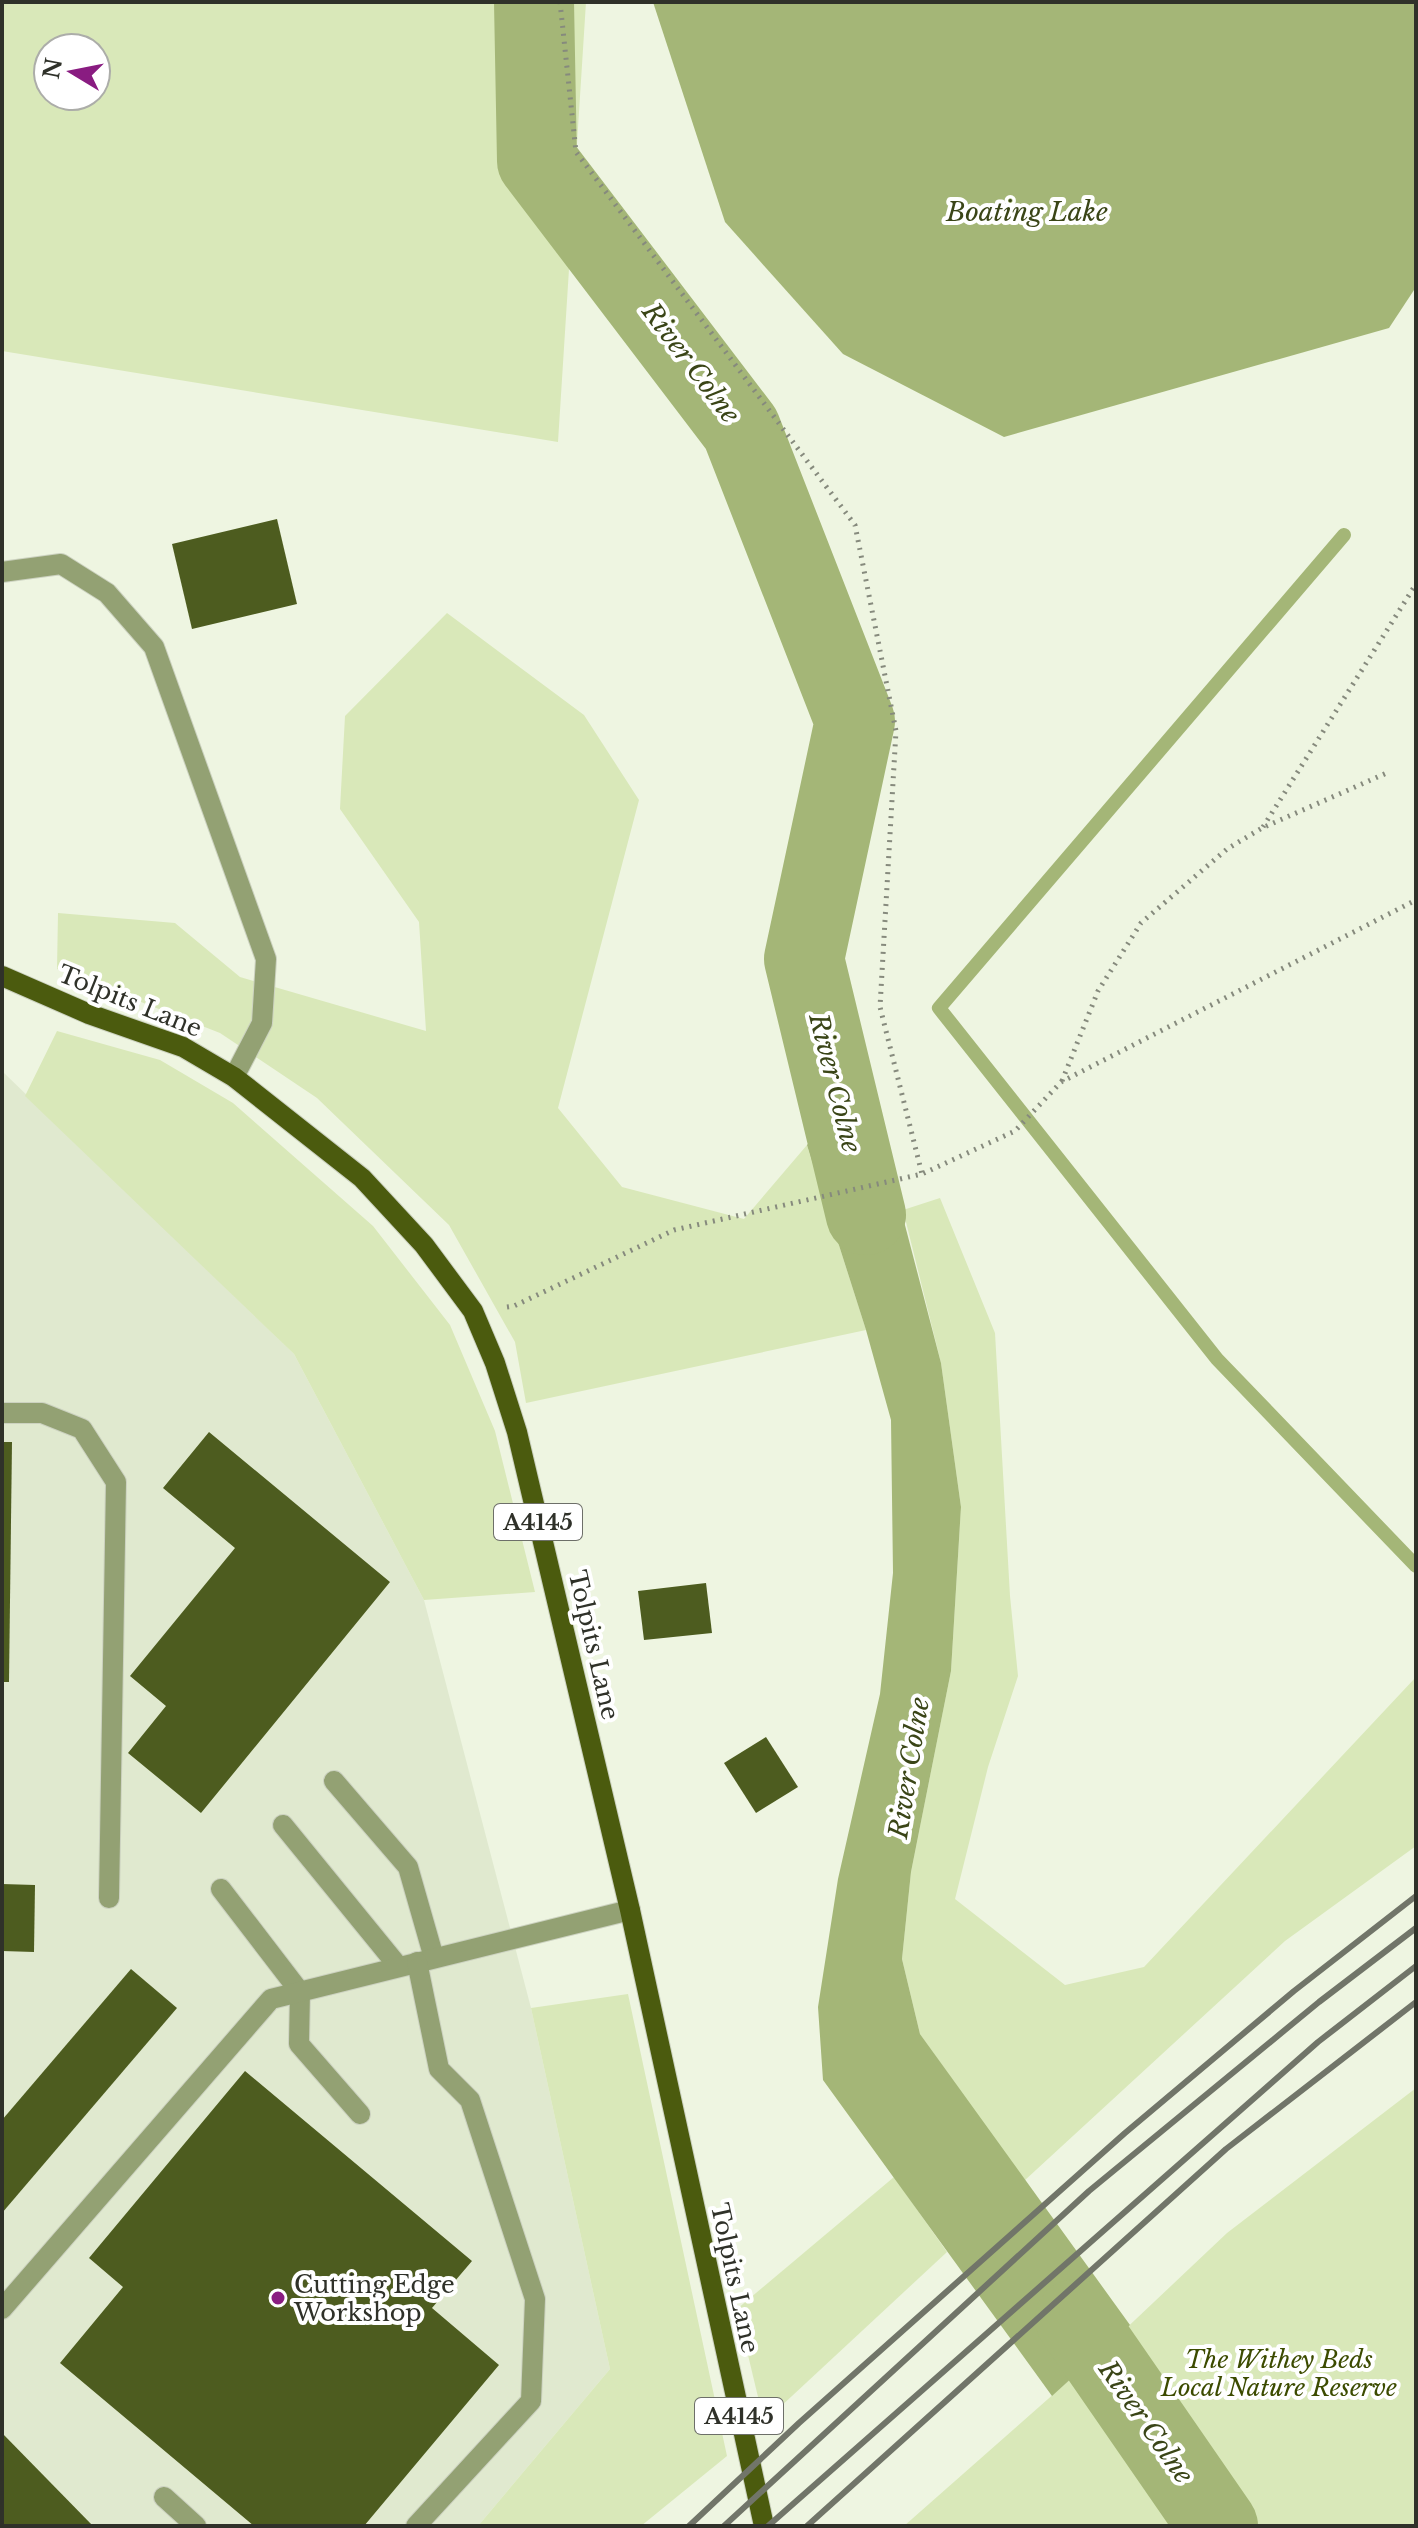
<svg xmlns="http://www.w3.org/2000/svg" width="1418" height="2528" viewBox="0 0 1418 2528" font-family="'Libre Baskerville',serif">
<rect width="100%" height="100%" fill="#eef5e1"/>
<!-- built -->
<path fill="#e0e9cf" d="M2,1071l292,283 130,246 107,408 79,361 -132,157h-476z"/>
<!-- green -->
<g fill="#d9e8b9" fill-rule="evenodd">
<path d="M2,2h584l-28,440 -556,-91zM96,48v48h-48v-48z"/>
<path d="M447,613l137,102 55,85 -81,308 64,79 122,32 63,-74 59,185 -340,73 -11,-61 -66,-117 -132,-127 -97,-65 -163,-64 1,-56 117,10 65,54 186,54 -7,-109 -79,-113 5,-93z"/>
<path d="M57,1031l103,29 73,43 140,123 77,99 45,106 40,161 -111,8 -130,-246 -269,-258z"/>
<path d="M940,1198l55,135 15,263 8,80 -30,91 -33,132 110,86 79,-18 272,-290v169l-131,95 -261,240 -104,-147 -18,-75 9,-87 40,-201 10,-164 -20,-144 -38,-153z"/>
<path d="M628,1994l99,462 -86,70h-163l132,-157 -79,-361z"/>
<path d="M1416,2088v438h-512l195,-172 128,-121z"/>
<path d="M894,2177l53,75 -183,170 -27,-113z"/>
</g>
<!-- water -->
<g fill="#a4b677">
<path d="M653,2h763v285l-27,41 -385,109 -161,-83 -118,-132z"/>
<path d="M866,1076l75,287 20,144 -10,164 -40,201 -9,87 18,75 210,291 -78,71 -229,-316 -5,-73 20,-128 42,-185 13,-121 -2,-153 -25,-90 -59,-185z"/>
</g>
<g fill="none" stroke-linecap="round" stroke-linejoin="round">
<!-- stream -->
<path stroke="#a4b677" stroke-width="14" d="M1344,535l-405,473 278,351 199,207"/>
<!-- river -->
<g stroke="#a4b677" stroke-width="80">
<path d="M534,2l3,159 204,268 114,292 -51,238 62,256"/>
<path d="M1075,2319l143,207"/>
</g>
</g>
<!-- building -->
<g fill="#4d5c1f">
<path d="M277,519l20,85 -105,25 -20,-85z"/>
<path d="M209,1432l181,150 -189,231 -73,-60 38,-47 -36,-30 105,-128 -72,-60z"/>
<path d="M2,1442h10l-3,240h-7z"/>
<path d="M706,1583l6,50 -68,7 -6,-49z"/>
<path d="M766,1737l32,50 -42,26 -32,-50z"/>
<path d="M2,1884l33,1 -1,67 -32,-1z"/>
<path d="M131,1969l46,39 -175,205v-93z"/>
<path d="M245,2071l227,190 -40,47 67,57 -135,161h-110l-194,-163 63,-76 -34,-29z"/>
<path d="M2,2433l91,93h-91z"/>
</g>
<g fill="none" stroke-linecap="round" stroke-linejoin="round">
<defs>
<g id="minor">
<path d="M2,572l59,-8 46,29 47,54 112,312 -4,64 -28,54"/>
<path d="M2,1413h40l40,16 34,53 -7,416"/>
<path d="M334,1781l74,86 26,91"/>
<path d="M283,1825l115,141"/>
<path d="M221,1889l79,103 -1,52 61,70"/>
<path d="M2,2309l269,-310 359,-89"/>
<path d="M164,2497l32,29"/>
<path d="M416,2526l115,-125 4,-102 -65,-199 -31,-31 -22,-107"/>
</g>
<path id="major" d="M2,976l87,38 94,33 51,30 128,101 62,67 49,66 22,52 22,69 113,478 134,616"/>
</defs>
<!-- minor casing -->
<use href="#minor" stroke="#ccd2c0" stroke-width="22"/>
<!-- major casing -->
<use href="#major" stroke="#ccd2c0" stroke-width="22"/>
<!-- path -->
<g stroke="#868a7d" stroke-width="5" stroke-dasharray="2 6" stroke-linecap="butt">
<path d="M560,2l16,150 279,373 41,206 -16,276 42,167"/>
<path d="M1263,827l153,-243"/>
<path d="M1062,1081l36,-90 43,-68 86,-74 35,-21 127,-56"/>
<path d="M507,1307l7,-1 160,-76 248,-56 93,-43 46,-49 355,-182"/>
</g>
<!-- minor -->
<use href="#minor" stroke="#93a173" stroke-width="20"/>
<!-- major -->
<use href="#major" stroke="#4b5b0e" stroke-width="20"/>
<!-- rail -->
<g stroke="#717569" stroke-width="6">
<path d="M689,2526l110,-103 326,-290 169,-142 122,-95"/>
<path d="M724,2526l365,-335 230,-189 97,-74"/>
<path d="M768,2526l550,-484 98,-76"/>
<path d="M807,2526l419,-377 190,-147"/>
</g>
</g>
<!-- markers -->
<circle fill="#891c81" stroke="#fff" stroke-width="3" cx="278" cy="2298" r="8"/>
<g text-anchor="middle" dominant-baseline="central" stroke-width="8" stroke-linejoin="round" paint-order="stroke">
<!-- shield labels -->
<g fill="#fff" stroke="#6d6f69" stroke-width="2">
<rect x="494" y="1504" width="88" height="36" rx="6"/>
<rect x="695" y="2398" width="88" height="36" rx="6"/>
</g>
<g font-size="22" font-weight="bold" fill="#2f3129">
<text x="538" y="1522">A4145</text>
<text x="739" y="2416">A4145</text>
</g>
<!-- street labels -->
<g font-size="24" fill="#2f3129" stroke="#fff">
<text transform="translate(130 1001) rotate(22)">Tolpits Lane</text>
<text transform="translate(594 1645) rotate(77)">Tolpits Lane</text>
<text transform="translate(735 2278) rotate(78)">Tolpits Lane</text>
</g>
<!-- poi labels -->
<g font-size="24" fill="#2f3129" stroke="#fff" text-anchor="start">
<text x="294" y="2284">Cutting Edge<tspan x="294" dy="28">Workshop</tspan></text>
</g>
<!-- park labels -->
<g font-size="24" font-style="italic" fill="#3c4b00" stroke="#fff">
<text x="1279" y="2359">The Withey Beds<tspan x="1279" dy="28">Local Nature Reserve</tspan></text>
</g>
<!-- water labels -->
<g font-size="26" font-style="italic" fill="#3a4517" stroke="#fff">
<text x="1027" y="212">Boating Lake</text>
<text transform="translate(691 363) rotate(53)">River Colne</text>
<text transform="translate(835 1083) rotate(76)">River Colne</text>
<text transform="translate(909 1768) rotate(-81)">River Colne</text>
<text transform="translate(1146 2422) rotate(55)">River Colne</text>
</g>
</g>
<!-- border -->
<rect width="1418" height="2528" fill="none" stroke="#2f3129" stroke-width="8"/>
<!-- north arrow -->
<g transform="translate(72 72) rotate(280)"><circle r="38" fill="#ffffff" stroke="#acada9" stroke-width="2"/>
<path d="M0-6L14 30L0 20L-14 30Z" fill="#891c81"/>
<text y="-12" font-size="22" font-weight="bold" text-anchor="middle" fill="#2f3129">N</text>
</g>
</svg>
